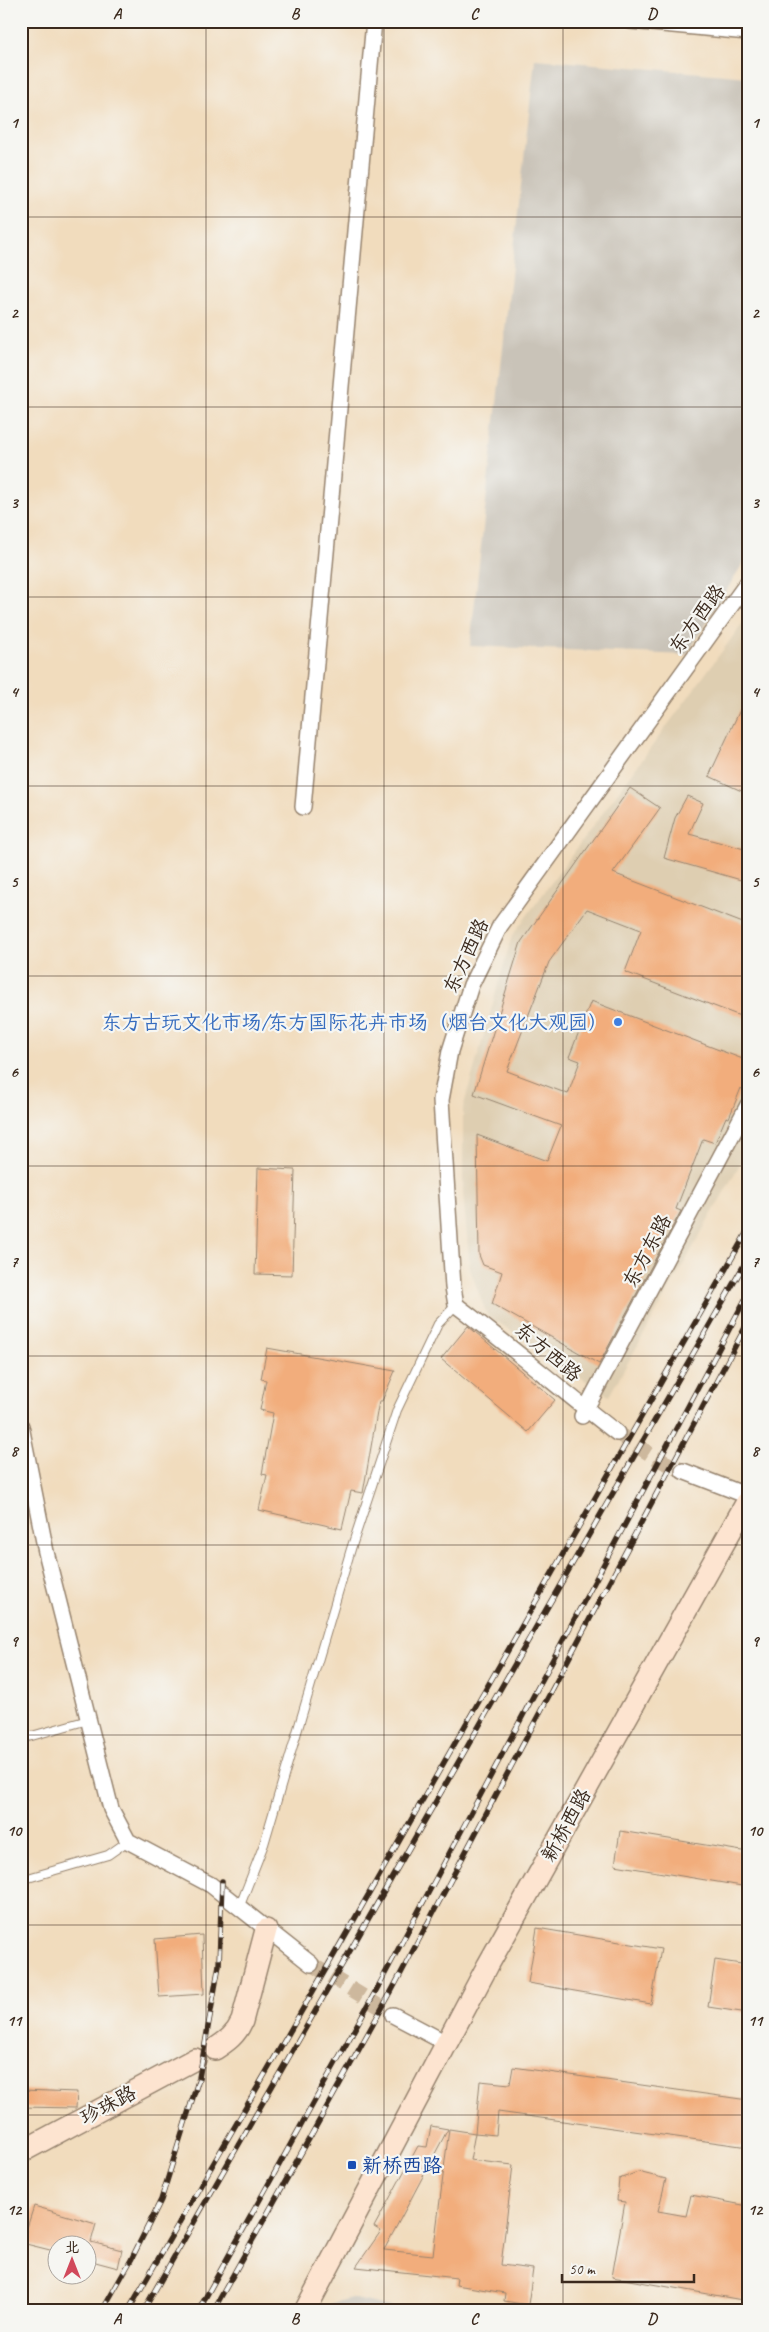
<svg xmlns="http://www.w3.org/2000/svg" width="769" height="2332" viewBox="0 0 769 2332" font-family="Caveat,'LXGW WenKai TC',sans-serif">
<rect width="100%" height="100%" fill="#f6f6f2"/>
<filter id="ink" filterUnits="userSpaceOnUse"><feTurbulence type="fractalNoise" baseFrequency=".02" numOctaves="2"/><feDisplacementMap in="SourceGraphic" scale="10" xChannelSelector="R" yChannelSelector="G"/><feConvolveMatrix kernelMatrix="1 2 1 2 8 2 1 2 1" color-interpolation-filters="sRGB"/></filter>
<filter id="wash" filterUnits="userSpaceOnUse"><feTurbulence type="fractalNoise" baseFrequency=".0096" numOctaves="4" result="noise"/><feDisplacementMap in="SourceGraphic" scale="20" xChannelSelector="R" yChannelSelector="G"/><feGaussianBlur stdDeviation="1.12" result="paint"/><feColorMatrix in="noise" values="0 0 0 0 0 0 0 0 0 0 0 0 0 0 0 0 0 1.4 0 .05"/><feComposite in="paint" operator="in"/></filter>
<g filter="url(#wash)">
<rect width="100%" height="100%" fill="#f1dcbd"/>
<!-- built -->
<path fill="#deceb1" d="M748,616v534l-139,246 -122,-81 -17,-46 -7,-76v-85l49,-172z"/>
<!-- industrial -->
<g fill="#c9c3b8">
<path d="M535,59l213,18v478l-61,100 -217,-9z"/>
<path d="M351,2298l57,13h-82l4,-7z"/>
</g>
<g id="blocks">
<!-- building -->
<g fill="#f2ad7b">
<path d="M748,693v101l-39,-18z"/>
<path d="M630,788l30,20 -47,65 135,52v94l-123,-47 16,-42 -54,-21 -38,53 -42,109 61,23 12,-33 -11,-4 22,-56 157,60v17l-5,12 -2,-2 -12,30 -3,-1 -11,26 -12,-4 -27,70 5,2 -82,153 -107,-60 10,-32 -19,-7 -4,-10 -2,-120 70,26 14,-35 -87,-32 47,-152z"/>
<path d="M687,796l16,7 -14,31 59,16v32l-84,-24 11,-40z"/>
<path d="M258,1168l37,2 -3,105 -37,-1z"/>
<path d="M468,1326l87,74 -27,32 -87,-73z"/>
<path d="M267,1348l128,23 -13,30h-3l-16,92 -12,-2 -9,38 -83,-19 8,-35 -5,-1 11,-61 -13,-3 6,-30 -5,-1z"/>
<path d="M620,1831l128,21v35l-133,-22z"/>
<path d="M537,1928l124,21 -10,55 -123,-21z"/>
<path d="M202,1935l2,59 -45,3 -4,-58z"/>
<path d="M715,1960l33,5v48l-40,-6z"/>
<path d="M513,2067l235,33v47l-250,-35 -2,23 -21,-2 5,-52 30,3z"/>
<path d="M21,2090l56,2 -1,16 -55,-1z"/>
<path d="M431,2126l17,3 -64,121 49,5 16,-126 26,4 -5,27 43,5 -12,100 32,4 -5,36 -24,-4 1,-8 -49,-8 1,-7 -101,-11 25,-36 -7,-4 44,-81 9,1z"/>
<path d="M638,2172l28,7 -8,32 28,5 5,-21 57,11v95l-136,-24 13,-75 -8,-1 2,-22z"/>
<path d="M34,2206l62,18 -5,18 31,8 -4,18 -30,-8v-16h-30v8l-36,-9z"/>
</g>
</g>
</g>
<g filter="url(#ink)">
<use href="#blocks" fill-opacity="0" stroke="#96836e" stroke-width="1"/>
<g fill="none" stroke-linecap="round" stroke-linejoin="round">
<!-- street-tunnel -->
<g stroke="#cdb89d" stroke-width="15" stroke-dasharray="15 8" stroke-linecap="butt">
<path d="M617,1433l39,25 27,13"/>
<path d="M311,1964l82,51"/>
</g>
<defs>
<g id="lane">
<path d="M21,40l3,-19"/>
<path d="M21,1739l67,-19"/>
<path d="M21,1880l87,-25 20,-14"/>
<path d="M239,1908l25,-64 87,-295 46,-139 41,-86 18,-19"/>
</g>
<g id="street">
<path d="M630,21l118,11"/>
<path d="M303,807l71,-786"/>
<path d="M582,1416l166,-311"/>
<path d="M21,1426l25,126 65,257 17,32 83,44 100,79"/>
<path d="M617,1433c-55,-42 -106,-87 -161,-128l-3,-18 -12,-187 9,-49 21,-66 29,-59 248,-344"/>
<path d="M683,1471l65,25"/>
<path d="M393,2015l53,28"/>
</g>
<g id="secondary">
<path d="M215,2049c12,-8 21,-14 27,-28l24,-91"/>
<path d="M21,2152l174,-93"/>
<path d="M305,2311l183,-346 260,-465"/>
</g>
</defs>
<!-- lane casing -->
<use href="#lane" stroke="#96836e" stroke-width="10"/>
<!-- street casing -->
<use href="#street" stroke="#96836e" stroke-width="18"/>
<!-- secondary casing -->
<use href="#secondary" stroke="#96836e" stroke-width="24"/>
<!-- lane -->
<use href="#lane" stroke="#fff" stroke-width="8"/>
<!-- street -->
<use href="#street" stroke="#fff" stroke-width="15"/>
<!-- secondary -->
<use href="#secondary" stroke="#fde4d0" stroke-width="21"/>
<defs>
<g id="rail">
<path d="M102,2311l29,-51 30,-60 38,-122 20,-113 3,-84"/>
<path d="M128,2311l210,-363 410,-718"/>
<path d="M143,2311l605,-1053"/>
<path d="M198,2311l181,-326 369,-691"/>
<path d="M213,2311l178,-319 357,-670"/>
</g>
</defs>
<!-- rail casing -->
<use href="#rail" stroke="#3b2a1e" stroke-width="5.5"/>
<!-- rail -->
<use href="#rail" stroke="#f6f6f2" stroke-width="4" stroke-dasharray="11" stroke-linecap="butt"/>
</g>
</g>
<!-- grid -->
<path fill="none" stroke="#3b2a1e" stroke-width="1" stroke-opacity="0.55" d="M206,21v2290M384,21v2290M563,21v2290M21,217h727M21,407h727M21,597h727M21,786h727M21,976h727M21,1166h727M21,1356h727M21,1545h727M21,1735h727M21,1925h727M21,2115h727"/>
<!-- markers -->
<circle fill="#3f7fe0" stroke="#f6f6f2" stroke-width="2" cx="618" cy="1022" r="5"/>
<rect fill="#1a4fb4" stroke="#f6f6f2" stroke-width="2" x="347" y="2160" width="10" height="10" rx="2.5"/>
<g text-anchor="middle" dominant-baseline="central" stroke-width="4.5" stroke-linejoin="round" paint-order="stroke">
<!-- street labels -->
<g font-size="20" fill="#3b2a1e" stroke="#f6f6f2">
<text transform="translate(697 619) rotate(-54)">东方西路</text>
<text transform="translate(466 956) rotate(-65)">东方西路</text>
<text transform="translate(647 1251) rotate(-62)">东方东路</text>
<text transform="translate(548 1352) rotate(40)">东方西路</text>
<text transform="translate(566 1825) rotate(-61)">新桥西路</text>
<text transform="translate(108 2105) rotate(-28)">珍珠路</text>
</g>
<!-- shop labels -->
<g font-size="20" fill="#366cbe" stroke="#f6f6f2" text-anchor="end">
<text x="608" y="1022">东方古玩文化市场/东方国际花卉市场（烟台文化大观园）</text>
</g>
<!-- transit labels -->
<g font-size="20" fill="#164399" stroke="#f6f6f2" text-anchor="start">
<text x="362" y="2165">新桥西路</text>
</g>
</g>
<!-- margin -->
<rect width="769" height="2332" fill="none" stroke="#f6f6f2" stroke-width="55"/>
<!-- north arrow -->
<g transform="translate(72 2260)"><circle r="24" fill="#f6f6f2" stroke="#aba49d"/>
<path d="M0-4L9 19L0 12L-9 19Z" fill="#d1495b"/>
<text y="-8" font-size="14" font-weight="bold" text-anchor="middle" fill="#3b2a1e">北</text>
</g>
<!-- scale -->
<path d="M562 2274v8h132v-8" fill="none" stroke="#3b2a1e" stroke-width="2.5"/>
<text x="569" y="2274" font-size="15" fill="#3b2a1e" stroke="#f6f6f2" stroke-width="4" paint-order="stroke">50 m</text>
<rect x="28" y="28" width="714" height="2276" fill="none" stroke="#3b2a1e" stroke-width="2"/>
<g font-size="16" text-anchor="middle" font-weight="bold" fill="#3b2a1e">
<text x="117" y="19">A</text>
<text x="295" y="19">B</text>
<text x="474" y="19">C</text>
<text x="652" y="19">D</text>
<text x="14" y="128">1</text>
<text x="755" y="128">1</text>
<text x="14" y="318">2</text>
<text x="755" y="318">2</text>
<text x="14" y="508">3</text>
<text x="755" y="508">3</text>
<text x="14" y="697">4</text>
<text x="755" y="697">4</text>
<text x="14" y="887">5</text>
<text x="755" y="887">5</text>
<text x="14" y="1077">6</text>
<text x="755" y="1077">6</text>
<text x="14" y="1267">7</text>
<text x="755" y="1267">7</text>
<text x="14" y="1456">8</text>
<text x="755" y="1456">8</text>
<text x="14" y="1646">9</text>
<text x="755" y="1646">9</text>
<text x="14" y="1836">10</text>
<text x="755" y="1836">10</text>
<text x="14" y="2026">11</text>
<text x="755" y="2026">11</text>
<text x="14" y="2215">12</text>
<text x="755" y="2215">12</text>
<text x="117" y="2324">A</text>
<text x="295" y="2324">B</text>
<text x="474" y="2324">C</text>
<text x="652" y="2324">D</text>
</g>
</svg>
